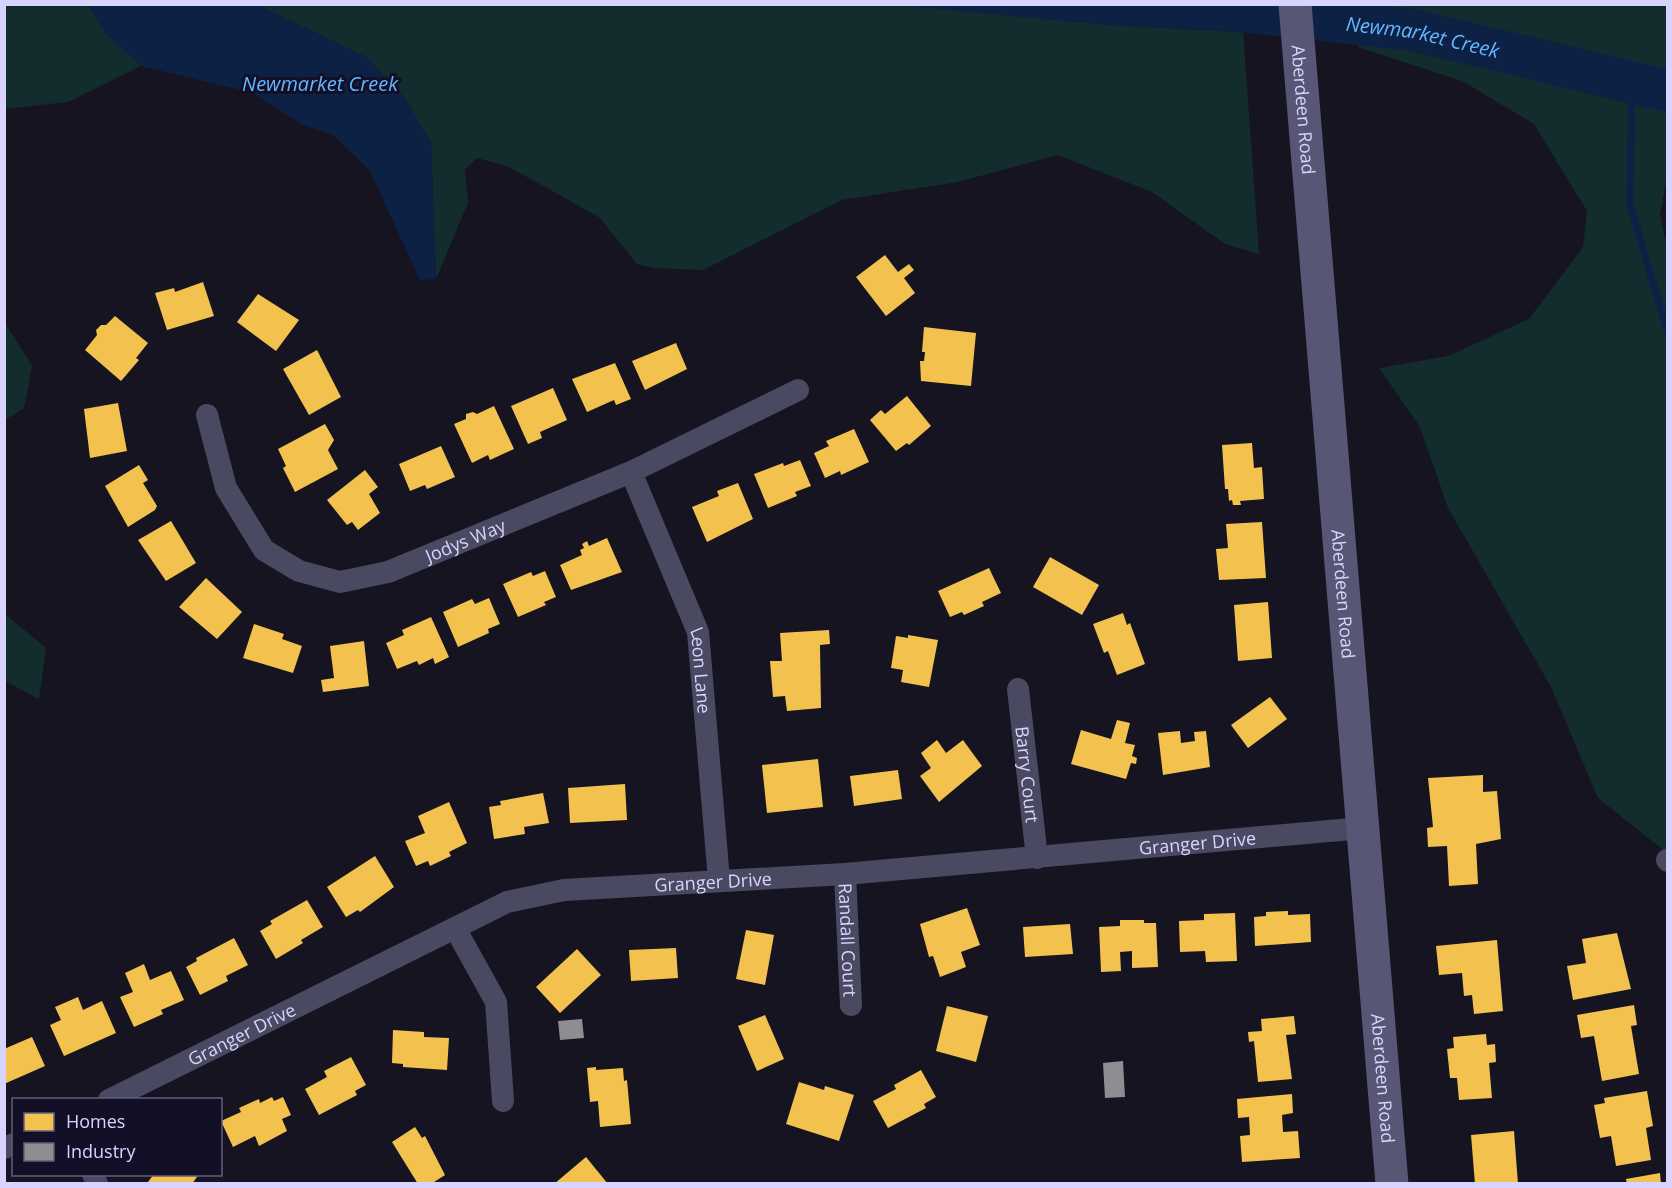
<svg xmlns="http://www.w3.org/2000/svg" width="1672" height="1188" viewBox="0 0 1672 1188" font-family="'Open Sans',sans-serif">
<rect width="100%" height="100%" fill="#161421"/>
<!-- green -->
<g fill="#132c2d">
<path d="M897,4l212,21 134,7 16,222 -34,-10 -73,-52 -94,-37 -100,27 -116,18 -139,70 -49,-2 -17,-4 -38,-47 -90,-50 -32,-9 -12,11 3,34 -32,76 -5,-136 -63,-85 -111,-53z"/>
<path d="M4,5h84l16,26 37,35 -73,36 -63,7z"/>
<path d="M1344,5h323l1,167 -8,43 8,38 -1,600 -69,-55 -47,-111 -103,-179 -28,-81 -41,-59 69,-12 81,-37 54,-72 4,-36 -53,-87 -72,-43 -104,-34z"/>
<path d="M5,323l27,43 -8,42 -19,12z"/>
<path d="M4,613l42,35 -7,51 -34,-18z"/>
</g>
<!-- water -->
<g fill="#0d2144">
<path d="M88,5h169l111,53 37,40 26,45 5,136 -16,1 -50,-109 -37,-36 -32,-11 -48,-31 -112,-27 -37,-35z"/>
<path d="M897,5h345l1,27 -134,-7z"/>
</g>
<!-- homes -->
<g fill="#f2c14e">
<path d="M885,255l13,17 11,-8 5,6 -10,8 11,15 -29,23 -30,-39z"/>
<path d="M203,282l11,34 -47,14 -12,-37 19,-5 1,4z"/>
<path d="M258,294l41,26 -23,31 -39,-29z"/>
<path d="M115,316l33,27 -12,15 3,2 -18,21 -36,-31 12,-15 -1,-5 5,-5h5z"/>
<path d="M924,327l52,6 -5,53 -50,-5 -1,-20h4l1,-9h-3z"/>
<path d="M676,343l11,26 -42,21 -13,-29z"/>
<path d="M317,350l24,47 -32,18 -26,-46z"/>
<path d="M615,363l16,36 -15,6 -2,-5 -27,12 -15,-33z"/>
<path d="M553,388l14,32 -27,12 2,6 -14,6 -17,-38z"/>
<path d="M907,396l24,30 -22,19 -2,-2 -11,8 -26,-31 11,-10 4,4z"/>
<path d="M118,403l9,48 -37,7 -6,-49z"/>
<path d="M494,406l20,43 -24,11 -2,-5 -16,8 -18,-39 12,-5v-5l7,-2 4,2z"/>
<path d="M325,424l9,16 -6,10 10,19 -43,23 -12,-24 3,-2 -8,-17z"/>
<path d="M854,429l15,33 -28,13 -1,-4 -15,7 -11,-25 15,-7 -3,-5z"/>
<path d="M1252,443l2,25 8,-1 2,32 -24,2 1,4h-8l-1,-5 -3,1 -1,-12h-3l-3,-44z"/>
<path d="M441,446l14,31 -28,12 -2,-4 -15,6 -11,-27z"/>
<path d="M800,460l11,26 -16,6 2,4 -29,12 -14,-34 29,-11 1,3z"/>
<path d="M139,465l9,15 -5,3 14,23 -2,4 -27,17 -23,-41z"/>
<path d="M365,470l13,17 -9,7 11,19 -22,17 -6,-8 -5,3 -20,-25z"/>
<path d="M738,483l15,36 -46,23 -15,-35 27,-11 -2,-5z"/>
<path d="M171,521l25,42 -30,18 -28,-41z"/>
<path d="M1262,522l4,56 -47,2 -3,-31 12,-1 -2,-24z"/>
<path d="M607,538l15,34 -51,18 -11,-25 22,-10 -2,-5 4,-2 -2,-4 5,-3 2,5z"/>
<path d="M1050,557l49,28 -17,30 -49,-28z"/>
<path d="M989,568l12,25 -19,9 2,4 -20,9 -2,-3 -12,5 -12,-26z"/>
<path d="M545,571l11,26 -12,5 2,3 -28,12 -15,-33 28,-12 2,4z"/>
<path d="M206,578l36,34 -25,27 -38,-32z"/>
<path d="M489,598l11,26 -12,5 1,4 -31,14 -15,-35 29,-13 3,5z"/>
<path d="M1268,602l4,56 -34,3 -4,-56z"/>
<path d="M1123,613l4,12 3,-2 15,41 -28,11 -9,-24 -4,2 -11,-29z"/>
<path d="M431,617l18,40 -14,7 -2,-6 -14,7 -2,-4 -20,8 -11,-26 18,-8 -2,-5z"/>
<path d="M254,624l30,10 -2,5 20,7 -9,27 -50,-15z"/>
<path d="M829,630l1,14 -10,1 1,63 -34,3 -2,-15 -12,1 -3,-36h12l-2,-28z"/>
<path d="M908,635l30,5 -9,47 -28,-5 2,-12 -12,-2 5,-32 12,2z"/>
<path d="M364,641l5,45 -46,6 -2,-12 13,-2 -4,-32z"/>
<path d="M1270,697l17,22 -39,29 -17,-23z"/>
<path d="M1117,720l13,3 -5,20 10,2 -3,11 5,2 -1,6 -5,-1 -5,16 -55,-15 10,-34 30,9z"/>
<path d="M1180,731l1,12 14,-2 -1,-9 12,-1 4,36 -47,8 -5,-42z"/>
<path d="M937,740l9,13 17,-13 19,26 -43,36 -19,-26 11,-8 -10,-15z"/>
<path d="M818,759l5,48 -56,6 -5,-48z"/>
<path d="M898,770l4,29 -48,7 -4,-30z"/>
<path d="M1483,775v17l14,-1 4,48 -25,5 2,40 -29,2 -2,-40 -19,1 -1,-19 6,-1 -5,-49z"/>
<path d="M625,784l2,36 -57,3 -2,-35z"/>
<path d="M543,793l6,30 -25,4 1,7 -31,5 -5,-32 12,-2 -1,-4z"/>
<path d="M449,802l18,41 -18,9 2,4 -21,10 -2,-5 -12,5 -11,-25 20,-8 -7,-17z"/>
<path d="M375,856l19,31 -34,25 -2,-2 -12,7 -19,-30z"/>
<path d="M307,900l16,27 -22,13 2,3 -27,16 -16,-28 12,-7 -2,-3z"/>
<path d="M967,908l13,37 -19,7 5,15 -26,10 -7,-21 -4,1 -9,-33z"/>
<path d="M1288,911v4l22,-1 1,28 -56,4 -1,-29 12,-1v-4z"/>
<path d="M1235,913l2,48 -31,1 -1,-11 -25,1 -1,-31 25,-1v-6z"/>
<path d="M1120,920h24v3h12l2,44 -26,1v-17l-12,1 1,19 -20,1 -2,-45 21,-1z"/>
<path d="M1070,924l3,30 -48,3 -2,-30z"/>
<path d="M746,930l28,5 -9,50 -29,-6z"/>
<path d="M1617,933l14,56 -58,11 -6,-34 19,-3 -4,-24z"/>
<path d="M234,938l14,27 -22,11 2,5 -28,14 -14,-28 11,-6 -1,-3z"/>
<path d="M1497,940l6,71 -29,3 -2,-19 -8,1 -2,-23 -23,2 -3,-29z"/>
<path d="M676,948l2,30 -47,3 -2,-31z"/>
<path d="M577,949l24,26 -41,38 -24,-26z"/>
<path d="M144,964l6,16 21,-9 13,29 -23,10 2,4 -29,13 -14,-30 13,-5 -8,-19z"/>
<path d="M78,997l5,13 19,-9 14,32 -52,23 -14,-31 11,-5 -6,-13z"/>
<path d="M1634,1005l3,20 -6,1 8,48 -37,7 -8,-45 -13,2 -4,-23z"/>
<path d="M947,1006l41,10 -12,46 -40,-11z"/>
<path d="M765,1015l19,44 -27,12 -19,-45z"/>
<path d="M1294,1016l2,18 -10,1 6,44 -34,3 -4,-41 -5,1 -1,-10 14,-1 -1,-12z"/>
<path d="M393,1030l31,2v5l25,1 -2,32 -44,-3v-3l-11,-1z"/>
<path d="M1486,1034l1,11 8,-1 1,18 -7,1 3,35 -33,2 -2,-22h-7l-3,-29 7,-1 -1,-11z"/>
<path d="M32,1037l13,29 -41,18v-35z"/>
<path d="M351,1057l15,28 -11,6 2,4 -38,20 -14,-26 22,-12 -3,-6z"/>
<path d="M596,1067v3l27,-2 1,13 3,-1 4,44 -31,3 -2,-26 -8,1 -3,-34z"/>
<path d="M921,1070l15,27 -12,7 2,4 -38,20 -15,-27 23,-12 -2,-4z"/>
<path d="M799,1082l25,8 1,-4 29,9 -15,46 -53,-17z"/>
<path d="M1647,1091l6,35 -7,2 5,32 -35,6 -5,-30 -11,2 -6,-33 11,-2 -1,-5z"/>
<path d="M1292,1094l1,19 -11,2 1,17 15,-1 2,27 -58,4 -2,-26 10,-1 -1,-18 -11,1 -1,-19z"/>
<path d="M272,1097l2,4 9,-4 8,18 -9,4 5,12 -28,15 -4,-10 -22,11 -12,-26 20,-9 -2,-4 20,-9 1,4z"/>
<path d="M415,1127l7,11 3,-2 20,39 -14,9h-13l-26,-42z"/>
<path d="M1514,1131l4,53h-43l-4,-49z"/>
<path d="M586,1157l22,27h-54z"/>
<path d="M1660,1173l1,11h-34l-1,-5z"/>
<path d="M154,1174h45l-7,10h-41l-3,-2z"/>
</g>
<!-- industry -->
<g fill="#8d8d92">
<path d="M582,1019l2,19 -24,2 -2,-19z"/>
<path d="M1123,1061l2,36 -20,1 -2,-35z"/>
</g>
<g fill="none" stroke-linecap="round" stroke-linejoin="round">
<!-- stream -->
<path stroke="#0d2144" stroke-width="7" d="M1632,84l-2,121 38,128"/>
<!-- river -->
<path stroke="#0d2144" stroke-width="42" id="s1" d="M1175,4l238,26 255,61"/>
<!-- street -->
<g stroke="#4a4962" stroke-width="22">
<path id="s2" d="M207,415l19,73 38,62 35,21 41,11 48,-10 243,-100 167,-82"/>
<path id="s3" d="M631,472l67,160 21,248"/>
<path id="s4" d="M1018,689l19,169"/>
<path d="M1667,860l1,1"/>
<path id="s5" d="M845,874l6,131"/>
<path d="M455,928l41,74 7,99"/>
<path id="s6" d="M109,1100l398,-198 57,-12 281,-16 518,-46"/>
<path d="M4,1148l10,-4"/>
<path d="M93,1174l4,10"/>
</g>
<!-- secondary -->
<path stroke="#575674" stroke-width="33" id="s7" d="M1295,4l97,1180"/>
</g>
<g text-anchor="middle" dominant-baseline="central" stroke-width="6" stroke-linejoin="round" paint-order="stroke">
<!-- street labels -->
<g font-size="18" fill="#d9d4ff" stroke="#130f26">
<text stroke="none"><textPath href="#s7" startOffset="106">Aberdeen Road</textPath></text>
<text stroke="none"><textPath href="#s2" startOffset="364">Jodys Way</textPath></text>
<text stroke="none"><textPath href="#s7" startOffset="592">Aberdeen Road</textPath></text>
<text stroke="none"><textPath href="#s3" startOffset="212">Leon Lane</textPath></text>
<text stroke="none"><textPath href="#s4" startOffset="86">Barry Court</textPath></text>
<text stroke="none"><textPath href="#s6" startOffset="1138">Granger Drive</textPath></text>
<text stroke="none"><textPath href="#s6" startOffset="652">Granger Drive</textPath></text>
<text stroke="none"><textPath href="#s5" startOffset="66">Randall Court</textPath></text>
<text stroke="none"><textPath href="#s6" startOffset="148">Granger Drive</textPath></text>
<text stroke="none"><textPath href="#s7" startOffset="1078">Aberdeen Road</textPath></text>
</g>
<!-- water labels -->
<g font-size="20" font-style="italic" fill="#62b6ff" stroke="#130f26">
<text stroke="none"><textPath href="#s1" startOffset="250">Newmarket Creek</textPath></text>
<text x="320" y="83">Newmarket Creek</text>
</g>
</g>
<!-- border -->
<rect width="1672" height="1188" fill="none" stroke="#d9d4ff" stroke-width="12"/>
<!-- legend -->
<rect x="12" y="1098" width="210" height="78" fill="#130f26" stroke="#625e7d" stroke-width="1.5"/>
<rect x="24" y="1113" width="30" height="18" fill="#f2c14e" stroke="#625e7d" stroke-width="1.5"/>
<text x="66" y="1128" font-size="18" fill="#d9d4ff">Homes</text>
<rect x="24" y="1143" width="30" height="18" fill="#8d8d92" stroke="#625e7d" stroke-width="1.5"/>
<text x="66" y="1158" font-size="18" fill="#d9d4ff">Industry</text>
</svg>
